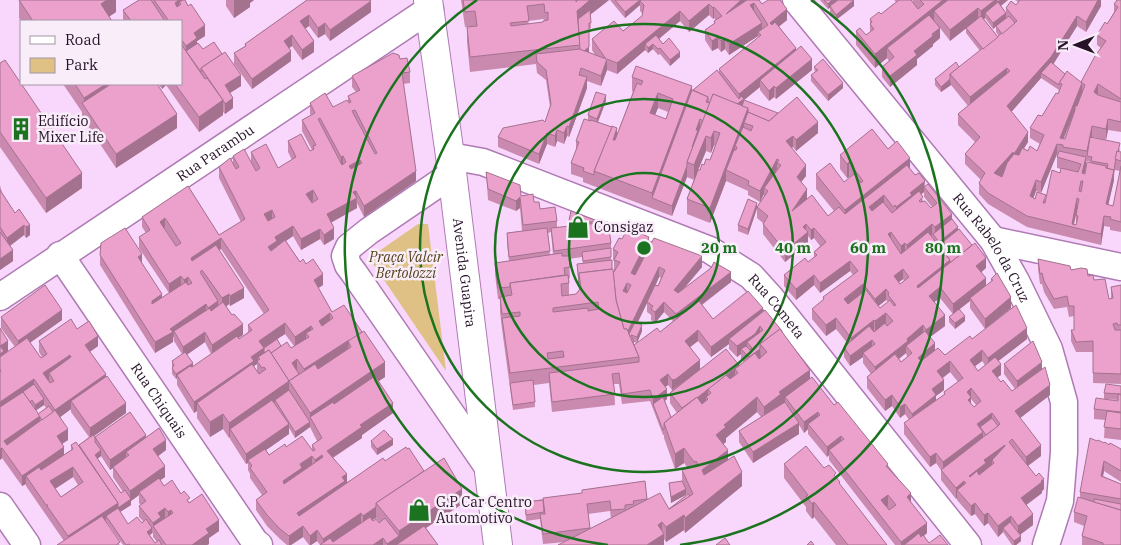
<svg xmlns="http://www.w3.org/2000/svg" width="1121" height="545" viewBox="0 0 1121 545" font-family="'IBM Plex Serif',serif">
<rect width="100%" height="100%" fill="#f9d7fc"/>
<!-- green -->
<path fill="#e0c185" d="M418,224h10l18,147 -77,-113z"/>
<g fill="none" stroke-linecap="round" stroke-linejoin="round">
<defs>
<g id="street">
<path id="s1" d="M796,0l197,240 23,41 33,68 15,53v50l-4,49 -14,44"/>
<path id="s2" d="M450,156l33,6 227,88 41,26 20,22 197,247"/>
<path d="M451,175l-82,56 -20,16 -4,9 3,9 6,8 134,194"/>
<path d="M993,240l128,27"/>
<path id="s3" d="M60,255l195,287 4,3"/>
<path id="s4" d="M0,297l430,-288"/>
<path d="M0,506l27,39"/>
</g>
<g id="secondary">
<path id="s5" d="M428,0l22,156 48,389"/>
</g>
</defs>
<!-- street casing -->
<use href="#street" stroke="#af7ab4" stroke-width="29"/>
<!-- secondary casing -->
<use href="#secondary" stroke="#af7ab4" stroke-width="30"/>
<!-- street -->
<use href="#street" stroke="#fff" stroke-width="26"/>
<!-- secondary -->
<use href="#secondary" stroke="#fff" stroke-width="28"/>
</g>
<!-- wall -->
<g fill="#ca8aaf" fill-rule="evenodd">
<path d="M19,0h97v12l-7,5 3,4h-91l-2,-3z"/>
<path d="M139,0h46l20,36 -8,5v2l44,43 -11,7 3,15 -8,6 -2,-2v3l-24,17 -33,-47 -4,4 -4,-5h23v-63h-58v-11z"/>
<path d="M226,0h28l-4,3v4l-16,11 -8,-12z"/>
<path d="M307,0l64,12 -41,29 -5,-7 -7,4 -9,-12 -4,3 9,23 -12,8 -10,-14 -3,2 2,13 -39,28 -18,-25v-11l11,-7v-2z"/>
<path d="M461,0h115v2v-2h33l-19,15 1,13 -2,1v23l6,3 -3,-5v-11l31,-8 19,-15 1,-2 -3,-3v-6l-15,13 -15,-18h149l3,4 25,16 -8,6 17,25 16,19 -36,29 -2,-2 -5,4 -9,-11v-3l-16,13v2l74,31 -22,18 -3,-4 -2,1 15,28 -5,6 6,17 21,17 6,-5 -18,-22v-15l28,8 6,-4 -1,-1 -2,1 -7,-9v-14l48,-6 22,20 42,50 6,11 28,38 -5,4 5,14 5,-4v-3l6,-6 14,35 -26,21 -15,-21v-7l-10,8 5,12 -10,8 -6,-7v-5l4,-3 -13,-16 -6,4 11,24 -15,11 5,13 10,5 27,-16h55l-29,22 3,14 -4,2 4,5 11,9 3,-2 -11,-15v-10l38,4 8,27 -30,23 21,38 -13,10 16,23 -2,2v2l-16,12 7,20 -13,10 1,6 -5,4h-4l-9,-13 -5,5 -10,-14 -4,3 -9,-12 -4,2 -14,-16v-2l-1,1 -15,-19v-10l-5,-7 -6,4 -26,-33v-11l5,-3 -4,-6 -5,4 -8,-12 -7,5 -18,-23v-11l4,-3 -8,-11v-6l-13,9 -6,-9v-10l4,-3 -12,-15 -10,7 -14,-17v-10l11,-9v-3l30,-22 -3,-4 -30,22 -6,-8 -18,15 -12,-14v-11l24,-13 6,-5v-5l6,-6 -6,-8 -3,2 -3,-4v7l-23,19 -22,-28v-11l-6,-5v-9l-9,26 -10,-4v-6l19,-18 7,-10v-3l-4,8 -12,-7v-4l-22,-10 -16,42 -23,-9v-15l7,-19 -7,-3 -15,39 -89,-34v-4l-12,-4v-11l5,-12v-10l12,-21v-5l18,-14 -8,21 19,12 16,-42 -1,-1v-14l60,13 27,-18v-3l39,-31v-2l-29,19 -4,-6 -4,3 -3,-4 -6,3 -7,-11v-10l9,-6v-3l2,-1 -2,-2 -1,1 -4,-4 -20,17 -9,-11 -21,18 4,5 17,13 -10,9 -10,-12 -2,1 -5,-6 -5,4 -3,-3 -28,24 -10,-4 -6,16 -14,-5v7l-18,49 -2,-1 -3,8 -7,-3 -2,6 -8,-3 -8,20 -41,-17v-10l47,-15 5,-15 -4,-27 -9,-7 -1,-9 -66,8 -3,-30v-15l8,-1 -10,1zM544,19l-1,3 -14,2 -1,-3zM658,108l10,4 -2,7 -11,-4zM714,145l1,1 -5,14 -6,5 -4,5h-2l8,-19 5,2zM924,192v5l8,10 -1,1 -8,-7 -2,-7zM903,279l1,2 -4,3 -1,-2zM886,300l2,2 -8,6 -2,-2zM906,353l1,4 -6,5 -2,-3zM982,361l3,4 -7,6 -3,-5zM950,372l8,10 -14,10v3l-8,5v-4l8,-6 -1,-12zM971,399l5,6 -2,2 -3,-3z"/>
<path d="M820,0h34v6l-18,14 -6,-8v-4l-2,1z"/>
<path d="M894,0h19l-1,1 1,2v-3h95l-7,6 5,7v-5l10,-3 2,-3 -3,-2h86v6l-15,26 -9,-6 -24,38 12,10 16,8 20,-34 -4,-3v-10l10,-11 7,-12v-8l7,-4v132l-13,-2 -2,10 -14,-3 -1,1 29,11 -1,3h2v80l-11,-2v-3l-6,-1 -3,19 -74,-18 -39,-23 -9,-10v-11l2,-3 -16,-16v-10l10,-12 -17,-17v-11l10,-8 -17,-21 -10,7 -6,-7v-6l24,-12 21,-16 -14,-18v-5l-16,13 -10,-13v10l-7,6v2l-16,13v6l-27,22 -8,-10v-10l7,-6 -2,-3 -12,10 -19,-23v-14l10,4 4,-3v-13l11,-5 15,-12zM985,18l8,11 13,-11 -10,8v6l3,4 -1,1 -14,-18zM1041,78l18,12 -1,4 -16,22 -12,12v10l10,6 -3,7h-9l-4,-3 4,-6 -17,-30zM1075,111l-10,28h-1zM1057,154h1l-1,3v11l4,1 -1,4 -14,26 -13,-1 3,-7 5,2zM1087,161l4,1v1l-6,11h-1l2,-12zM1115,170l5,1 -7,35 -5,-1 6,-25v-4zM1077,211l-1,4v10h-2z"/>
<path d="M400,59l10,13v11l-7,1 13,97 -52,36 -7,-14v5l-26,14 3,17 -10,6 -4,-6 -19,11 -8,-14 -7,5 14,21 6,2 17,21 -5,3 14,24 53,65 -6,4 14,32 -31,22v3l-29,20 14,24 38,-21 39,10 38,33 -36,24 12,17h-118l-3,-4 -6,4h-2l-6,-8 -12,8h-4l-7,-6 -13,-13 -11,-16v-10l6,-5 -12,-17v-4l-2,-4v-7l-2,1 -16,-25v-2l-1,1 -6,-9 -13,8 -13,-19v-7l-3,2 -17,-28v-7l-1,1 -4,-5v-13l10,-7 -8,-13v-4h-1v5l-18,11 -55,-88v-10l42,9 20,34 7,-5 -30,-45v-11l7,-4 -4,-6v-10l46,-31 31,49 22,-13 -22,-44v-11l14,-4v-7l18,6v-10l27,16 14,-8 -4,-8v-11l22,10 2,-1 -10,-19v-11l9,-5 -1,-1v-11l23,4 15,-5v-6l8,-4 -4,-5v-11zM164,229h1l11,17zM221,249l43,65 -16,11v7l-9,7 -1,-1 5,-3 -17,-28 3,-3 1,2 14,-8 -25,-48zM285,334l9,12 -3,2 -10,-2 -4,-7zM205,342l6,12 -18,13 -6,-12zM257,364v7l-3,-5zM310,427l7,14 -5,4v5l-26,-3 -17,8 -3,-5 23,-16v-6l6,10zM376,518l3,4v1l-7,-3z"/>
<path d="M0,63l82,125 -36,25 -46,-66z"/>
<path d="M814,67l29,21 -15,13 -17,-20v-6l4,-2z"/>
<path d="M63,84h94l20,44 -61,40 -34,-51v-5z"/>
<path d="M486,172l35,24 13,6 6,7 17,12v7l11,-1v-2l29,-4v3l14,19v17l1,9 2,3 1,-1h-1v-10l-1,-1v-11l36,-2 -14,28 19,-37 48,29 -20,24 49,-9 -29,23 11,14 50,-7 19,20 28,47 24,26 54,63 23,34 16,31 -3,3 5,7 19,2h-53l-66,-85v-5l-2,2 -19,-23v-5l-4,4 -5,-8v9l-46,29 -14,-21v-11l22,-14 -4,-5 -31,26v4l-3,2 5,16 14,26 -57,47 -1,-3 -18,12 -2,-3v6l-99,-3 -22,2 -3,-25 -14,2 -1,-19 57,-9v-3l63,-9 2,19 22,9 18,-14 -1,-1 -15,9 -2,-20 13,-2v-11l6,-2 -4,-5 -9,6 -11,-31v-3h-1l-13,-34 -28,3 -3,-20h-5l1,21 -63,7 -3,-29 -15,2 1,22 -22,3 -11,-81 -2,-17v-13h-2l-3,-25v-11l14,-2 -2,-17v-11l15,-2 -2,-23 -4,3 -28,-11zM551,232l2,23h-3l-2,-22zM582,257l1,7h-6l2,26 -3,4 -7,1v-17h1l-1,-19zM659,277l2,1 -3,8 -2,-1zM647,303v9l4,3v5l4,3 9,-11 9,9 -13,11 -26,13v-3l3,1 5,-12 -5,-8zM698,341l13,16 18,-13v5l8,8 4,-3v6l3,2 -5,4 -39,3 -10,-22zM668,385l4,5 -2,3v10l7,10 -6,4 -6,-16 2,-2 -2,-12zM610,511l1,7 -21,11 -2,-15z"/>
<path d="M0,185l2,8 13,20 4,-4 11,26 -4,3 -2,-3 -14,11 3,15 -13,9z"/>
<path d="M1038,259l50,17 6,4 15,19 2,-1v-11l10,-2v99l-28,-1v-31h-17l-5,-11v-11h3v-14l-5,1 -2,-10 -13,2 -10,-17 -2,-8h-2l-2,-15z"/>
<path d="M1,317l61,3 -32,23 11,15 1,-1 -3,-5v-11l38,-12 21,17 -8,6 16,25 20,36 -32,23 1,2h51l20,12 -8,6 7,21 -5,3 4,6 17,8 38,37 -10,7v6l-2,1h-84l-17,-24 -1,1 15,23 -56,-4 -38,-55v-2l-4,2 -20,-28 -2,2v-132l4,27 11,-8 -14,-19zM44,405l2,3 -8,6 -2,-4zM71,409v3l18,25 -10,8h-8v5l-7,5 -2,-11 6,-4 -8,-23zM101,456l9,14 3,-2v9l10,15 -2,1 -24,-34zM73,477l5,8 -17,12 -6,-8zM139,495v8l2,2 -2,1v11l4,4 -1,2 -14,1 -8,-12 11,-7v-4zM153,533v4l4,5 -2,1 -5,-8z"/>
<path d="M1121,386v54l-17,-2 1,-18 -11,-1v-10l24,-8v-1l-14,-1v-6z"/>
<path d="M389,436l4,9 -16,10 -6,-8v-6z"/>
<path d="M1097,441l24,8v33l-17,-11 -1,5 18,8v61h-39v-9l2,-10 -10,-4v-10l6,-14v-6z"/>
<path d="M784,464l40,4 12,9 4,8 47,60h-51l-22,-28 -2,2 -6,-8v-4l-22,-29z"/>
</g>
<!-- shaded-wall -->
<g fill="#a4718f">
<path d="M107,0h9v12l-14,9 -1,-17z"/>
<path d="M179,0h4l-2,4 -2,-2v9l-4,-8z"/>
<path d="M234,0h20l-4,3v4l-16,11z"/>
<path d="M590,0h19l-32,25v-14z"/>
<path d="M640,0v5l-15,13v-6z"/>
<path d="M741,0h12l-27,14z"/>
<path d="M832,0h7l-11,9v-5z"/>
<path d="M854,0v6l-18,14v-5z"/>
<path d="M943,0h18l-27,11v10l-47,27v10l-12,10v-14z"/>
<path d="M995,0h13l-21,16 -2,-3v5l-4,4v-11z"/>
<path d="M1098,0h3v6l-15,26v-10z"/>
<path d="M371,1v11l-41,29v-11z"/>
<path d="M754,3v10l-4,-8z"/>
<path d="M709,4v11l-20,17v-11z"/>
<path d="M714,7v11l-1,1v-11z"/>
<path d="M978,8v11l-28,22v-11z"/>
<path d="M787,9v11l-17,14v-11z"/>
<path d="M680,11v10l-32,27 -3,-4v6l-28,24v-11z"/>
<path d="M1006,13v5l-13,11v-6z"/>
<path d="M309,15v11l-9,6v-11z"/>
<path d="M1077,16v10l-26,42 -10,5v5l-34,39v-11z"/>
<path d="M325,23v11l-7,4v-10z"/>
<path d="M762,23v10l-4,-1v4l-29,19v-11z"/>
<path d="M205,25v11l-8,5v8l-11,2v-5l8,-13z"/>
<path d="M940,28v10l-7,6v2l-16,13v6l-27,22v-11l24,-25z"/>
<path d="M292,35v11l-8,6v-11z"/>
<path d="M718,37v11l-6,3v-10z"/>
<path d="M725,38v11l-4,3v-11z"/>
<path d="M314,41v11l-12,8v-10z"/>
<path d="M653,44v5l-5,4v-5z"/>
<path d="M589,47v5l-9,2z"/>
<path d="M796,48v10l-36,22v7l-16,13v4l-14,12 9,-13v-9z"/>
<path d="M291,51v10l-39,28v-10z"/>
<path d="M680,52v5l-10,9v-6z"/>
<path d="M607,59v11l-6,16v-10z"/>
<path d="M812,59v11l-36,29v-11z"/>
<path d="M1007,68v11l-37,29v-11z"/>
<path d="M241,75v11l-16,10v-11z"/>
<path d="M587,77v11l-18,49v-10z"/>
<path d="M950,79l1,6 -10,7v-5z"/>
<path d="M843,83v5l-15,13v-6z"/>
<path d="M1082,83v10l-7,17v-4v5l-14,33 -1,-6z"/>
<path d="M106,84h27l-49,22v-8z"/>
<path d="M162,84h4v1l-4,4z"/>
<path d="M1098,84v11l-4,7v-10z"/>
<path d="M692,86v15l-40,97v-5z"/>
<path d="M774,86v11l-5,4v-10z"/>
<path d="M658,93v15l-8,19v-14z"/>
<path d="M606,95v6l-9,23v-5z"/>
<path d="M233,98v10l-8,6v-10z"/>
<path d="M223,100v15l-24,17v-15z"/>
<path d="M748,108v15h-4v10l-7,14 -2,-1v10l-9,14v11l-16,42v-15z"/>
<path d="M177,114v14l-61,40v-14z"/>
<path d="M700,119v11l-11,33 7,-33z"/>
<path d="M1108,119v11l-2,10v-11z"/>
<path d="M818,122v11l-22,18v-11z"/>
<path d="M567,126v10l-3,8v-11z"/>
<path d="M1092,126v11l-4,19h-1v6v-11z"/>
<path d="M617,128v15l-4,-3z"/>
<path d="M557,130v11l-2,6v-11z"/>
<path d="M714,131v14l-3,8v-15z"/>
<path d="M1028,132v10l-14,22v-10z"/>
<path d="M547,133v11l-8,20v-10z"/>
<path d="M706,136v15l-12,29v-15z"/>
<path d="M793,136v11l-7,5v-11z"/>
<path d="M1057,144v10l-16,39v-11z"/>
<path d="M1013,152v11l-19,21v-11z"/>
<path d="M343,156v11l-2,1v-11z"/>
<path d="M1086,157v10l-4,17v-11z"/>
<path d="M910,158v15l-65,52v-15z"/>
<path d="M777,159v10l-11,21 -2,-2v6l-4,8v-11z"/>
<path d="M360,160v10l-11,6v-10z"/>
<path d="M849,162v15l-2,1v-14z"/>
<path d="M806,165v11l-9,11v-10z"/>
<path d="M687,166v11l-15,39v-10z"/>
<path d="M1114,170v10l-8,35v-11z"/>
<path d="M416,171v10l-52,36v-11z"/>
<path d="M82,173v15l-36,25v-15z"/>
<path d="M1036,180v11l-6,16v-11z"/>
<path d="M925,181l-1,11 -12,10 -16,16v-11l14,-14z"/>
<path d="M807,189v11l-15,11z"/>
<path d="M313,190v11l-7,3v-10z"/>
<path d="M356,191l1,17 -30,17v-11l26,-22z"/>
<path d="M884,195v11l-15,12v-11z"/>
<path d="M520,197v11l-4,3v-10z"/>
<path d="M1077,198v11l-4,18 -1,-3z"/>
<path d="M757,203v5l-9,27v-6z"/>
<path d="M272,210v11l-8,3v-10z"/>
<path d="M952,214v10l-17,12v-9z"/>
<path d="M1104,216v10l-3,19v-11z"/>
<path d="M165,218v11l-5,3v-10z"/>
<path d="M806,224v9l2,-1v11l-23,19v-11l18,-24z"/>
<path d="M932,224v11l-25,21v-11z"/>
<path d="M24,225v10l-17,13v-10z"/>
<path d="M30,225v10l-4,3v-11z"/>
<path d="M293,226v10l-16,11 -9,11v-11l7,-10z"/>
<path d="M958,227v5l-19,15v-5z"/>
<path d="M334,228v11l-10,6v-10z"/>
<path d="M814,228v10l-3,2v-10z"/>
<path d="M320,229v10l-19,11v-11z"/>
<path d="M891,232v10l-3,-8z"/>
<path d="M649,237v10l-18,36v-10z"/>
<path d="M221,238v11l-30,20v-11z"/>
<path d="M905,243v11l-4,2v-10z"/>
<path d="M13,250v11l-13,9v-11z"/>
<path d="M142,254v10l-4,-7z"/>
<path d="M702,256v11l-28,33v-10z"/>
<path d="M986,258v10l-10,9v-11z"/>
<path d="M950,260v10l-33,27v-11z"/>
<path d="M850,261v10l-30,22v-10z"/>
<path d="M659,267v10l-12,25v1l-18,38 -2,-8z"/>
<path d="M903,269v10l-9,7v-10z"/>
<path d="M731,272v10l-55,42v-10z"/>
<path d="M323,274v11l-9,6v-11z"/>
<path d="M814,275v10l-18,15v-11z"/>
<path d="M181,276v10l-12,8v-10z"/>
<path d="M188,277v11l-4,2v-10z"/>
<path d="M986,278v11l-16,9v3l-17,13v-10z"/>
<path d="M627,283v10l-4,-2z"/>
<path d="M863,284v10l-19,15v-10z"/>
<path d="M940,287v11l-11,8v-10z"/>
<path d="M244,288v10l-14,8v-10z"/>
<path d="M886,289v11l-11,9v-10z"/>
<path d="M162,294v10l-10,7v-10z"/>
<path d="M229,294v10l-7,5v-11z"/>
<path d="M1011,297v11l-26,21v-10z"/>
<path d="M218,301v11l-10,6v-10z"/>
<path d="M664,302v10l-9,11v-11z"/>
<path d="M206,304v11l-32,16 -1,11 -18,11v-11l15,-13z"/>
<path d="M763,308v10l-34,21v5l-18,13v-10z"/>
<path d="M62,310v10l-44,31v-10z"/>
<path d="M330,313v11l-11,8v-11z"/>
<path d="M886,313v10l-11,9v-11z"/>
<path d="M945,315v11l-19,14v-10z"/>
<path d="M965,316v5l-10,8v-6z"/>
<path d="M836,318v11l-10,7v-11z"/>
<path d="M874,320v10l-23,18v-10z"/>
<path d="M285,323v11l-26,17v-10z"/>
<path d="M243,324v11l-31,21v-11z"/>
<path d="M642,325v6l-5,12v-6z"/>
<path d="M923,325v10l-17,11v7l-31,25v-11z"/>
<path d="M311,326v11h-2l-3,-4v7l-11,7v-10z"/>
<path d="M760,326v11l-13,5v8l-6,-1v5l-4,3v-11z"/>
<path d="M1027,328v11l-39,30v-11z"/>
<path d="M698,330v11l-13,10v-10z"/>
<path d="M205,332v10l-22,15v-10z"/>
<path d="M98,336v10l-13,9v-10z"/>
<path d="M349,340l-1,10 -44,30v-11z"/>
<path d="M872,340v10l-9,3v4l-13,9v-10z"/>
<path d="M8,341v10l-8,13v-18z"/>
<path d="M935,343v10l-17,15v-10z"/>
<path d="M264,348v10l-6,-1v6l-1,-2v3l-3,2 -57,37v8l-3,2v-11l57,-45z"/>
<path d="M760,349l1,10 -12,-2z"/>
<path d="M982,350v11l-12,9v-10z"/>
<path d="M70,355v11l-21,7v7l-6,4v-11z"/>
<path d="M297,359v11l-5,4v-11z"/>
<path d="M700,360v10l-28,20v-10z"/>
<path d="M950,361v11l-13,10v-11z"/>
<path d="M385,362v15l-71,47 -4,-7v-4z"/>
<path d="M1042,362v10l-25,20v-11z"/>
<path d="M193,363v5l-16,7v3l-1,1v-5z"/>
<path d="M1001,364v11l-9,6v-10z"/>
<path d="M739,365l-1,8 -3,-4v10l-24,14 -2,-4z"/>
<path d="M810,370v15l-25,12v6l-21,18v-14l15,-15z"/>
<path d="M106,374v11l-35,16v8l-16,12v-11z"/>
<path d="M668,374v11l-8,6v-11z"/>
<path d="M34,379v11l-34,23v-11z"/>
<path d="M944,380v10l-8,6v9l-24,19v-10l20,-25z"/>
<path d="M289,381v15l-14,4v6l-45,23v8l-1,1v-15z"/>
<path d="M1050,385v10l-35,27v-11z"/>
<path d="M971,388v20l-3,2 -1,-18z"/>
<path d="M667,389v10l-12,9 -2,-4v-5z"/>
<path d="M708,389v11l-2,-3v4l-23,19v-11z"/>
<path d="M892,395v11l-7,5v-11z"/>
<path d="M757,397v15l-31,26v4l-10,8v-15l8,-10z"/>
<path d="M44,399v6l-9,6v-6z"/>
<path d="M126,403v10l-36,26v-11z"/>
<path d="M393,403v10l-31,22v3l-35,23v-10l33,-26z"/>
<path d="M905,404v10l-5,4v-11z"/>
<path d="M818,412v10l-10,2v5l-4,4v-11z"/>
<path d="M992,413v11l-12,9 -3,-9z"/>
<path d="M223,414v15l-13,8v-15z"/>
<path d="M40,416v11l-36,24v-10z"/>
<path d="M310,422v5l-15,11v-6z"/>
<path d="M799,423v11l-46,29v-11z"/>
<path d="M289,424v10l-40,28 -1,-2v3l-2,1v-10z"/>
<path d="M68,429v11l-11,7v-11z"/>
<path d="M983,432v10l-40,30v-10z"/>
<path d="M146,435v11l-20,6v7l-13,8v1l-3,2v-10z"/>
<path d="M841,436v11l-12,3v5l-2,2v-10z"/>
<path d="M393,439v6l-16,10v-6z"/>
<path d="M166,440v10l-13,10v-11z"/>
<path d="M1005,445v10l-13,5v5l-23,21v-10l15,-16z"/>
<path d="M1041,445v11l-15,11v-10z"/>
<path d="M64,447v11l-35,23 -3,-5v8l-4,2v-10z"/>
<path d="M2,448v10l-2,2v-11z"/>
<path d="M684,448v15l-9,6v-15z"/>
<path d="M101,450v6l-6,5v-6z"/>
<path d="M728,450v15l-26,20v-15z"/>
<path d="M936,453v10l-6,4v-10z"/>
<path d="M322,455v10l-7,5v-10z"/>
<path d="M312,456v10l-29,26v-11l17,-17z"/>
<path d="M1104,461v10l-3,15v-10z"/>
<path d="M165,466v11l-24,17 -2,-2v3l-8,6v4l-22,14 -3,-3v5l-37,24h-1v-9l50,-33 12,-3v-9z"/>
<path d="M73,467v10l-23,15v-11z"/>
<path d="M742,472v14l-57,47v-15z"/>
<path d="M347,474v10l-50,40v-11l45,-36z"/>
<path d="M1044,479v10l-2,2v2l-21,16v-11z"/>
<path d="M964,481v11l-7,-2v8l-1,1v-11z"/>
<path d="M462,489v15l-62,41h-13v-1l12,-8v-5z"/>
<path d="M686,489v6l-15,8v-6z"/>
<path d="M911,493v11l-4,-7z"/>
<path d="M888,495v11l-7,5v-11z"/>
<path d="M814,502v15l-2,2v-15z"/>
<path d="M975,503v11l-4,2v-10z"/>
<path d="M376,507v11l-13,8v-10z"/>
<path d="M165,508v10l-12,8v7v-10l5,-10z"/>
<path d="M171,510v11l-3,2v-11z"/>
<path d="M361,513v10l-31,22h-7v-6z"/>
<path d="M988,513v10l-4,3v-11z"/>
<path d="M1033,514v11l-15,11v-10z"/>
<path d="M684,515v15l-18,12v-15z"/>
<path d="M1011,516v11l-8,1v4l-5,5v-11z"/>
<path d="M219,520v11l-10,7v6l-2,1h-15l14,-16z"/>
<path d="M662,522v13l2,-1v11h-17l11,-20z"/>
<path d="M927,523v10l-15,12h-11v-3z"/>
<path d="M303,526v11l-12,8h-2v-9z"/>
<path d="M152,528v5l-5,4v-5z"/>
<path d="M317,530v11l-6,4h-1v-9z"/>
<path d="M1021,536v5l-5,4h-2v-4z"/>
<path d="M383,538v7h-10z"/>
</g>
<!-- building -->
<g fill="#eba1cc" stroke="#a4718f" fill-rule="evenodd">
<path d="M19,0h88l-6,4 11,17h-79z"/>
<path d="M139,0h12l14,21h-34l-8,-11z"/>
<path d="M154,0h25l-4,3 2,4 4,-3 -2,-2 4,-2h2l3,6 3,-2 14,21 -11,8 3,5 -11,8 -5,-7v-18h-12z"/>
<path d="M307,0h63l1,1 -41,29 -5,-7 -7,5 -9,-13 -9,6 14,20 -12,9 -10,-15 -8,6 7,10 -39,28 -18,-26 12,-7 -1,-2z"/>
<path d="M463,0h113v2l2,-2h12l-13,11 3,34 -110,12 -3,-30 10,-1 -2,-15 -10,1zM544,4l1,9 3,-1v8l-5,1v1l-32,4 -1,-3 19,-2 -2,-15z"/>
<path d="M615,0h25l-15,12z"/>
<path d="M641,0h100l-15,14 21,-14h12l3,4 6,-4h12l7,9 -17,14 2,2 3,-3 21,26 -57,46 -20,-25 42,-34 -3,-3 10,-7 -14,-22 -4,2 12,18 -33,21 -4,-6 -4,3 -3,-4 -6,4 -7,-11 10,-7 -1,-2 8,-5 -8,-9 -1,1 -4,-4 -20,17 -9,-10 -63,52 -10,-4 -6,17 -20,-8 -2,7 8,2 -18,50 -2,-1 -3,7 -7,-3 -2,6 -8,-3 -8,21 -41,-17 5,-9 40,-8 2,2 6,-18 -5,-34 -9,-8 -1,-8 44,-5 26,10 -14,-20 22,-18 9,10 19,-15 2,-11 -4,-4z"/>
<path d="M824,0h8l-4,4z"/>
<path d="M838,0h16l-18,15 -6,-9z"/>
<path d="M899,0h12l7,9 6,-5 -4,-4h23l-68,54 -19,-23 4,-3 6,7 8,-6 -4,-5 2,-2 -2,-3 9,-7 2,2z"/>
<path d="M948,0h47l-14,11 -3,-3 -28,22 -16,-19z"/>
<path d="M996,0h5l-3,2 8,11 -13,10 -8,-10 13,-11z"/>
<path d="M1020,0h78l-12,22 -9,-6 -26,41 -44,49 21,26 -14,22 -1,-2 -19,21 8,4 5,-14 7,-9 5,1 3,-7 6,3 2,-5 7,5 7,-16 -14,-7 8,-13 4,1 14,-23 2,1 4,-10 -3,-1 8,-12 15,12 -22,55 5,1 10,-29v-4h2l8,-21 -4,-3 14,-26 11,-15 -9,-6 8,-13 2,2 11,-17 -4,-3 3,-4h4v99l-23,-15 -4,8 4,3 23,7v20l-13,-3 -2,10 -14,-3 -5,25 -24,-4v-2l-6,-1 -16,38 -5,-2 -6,16 5,3 2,-7 9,3 -3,8h2l7,-33 8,3 1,-5 17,4 3,-8 -24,-7 2,-6 27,6 -4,16 3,1 2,-12 19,4v2l8,2 -8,34 7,2 8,-40v56l-11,-3 1,-2 -7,-1 -3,18 -74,-18 -39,-23 -9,-10 6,-10 -20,-19 15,-17 -22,-23 52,-43 -3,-3 -37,29 -20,-23 67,-53 -11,-13 5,-7 5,4zM1081,181h2l-2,11 -2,-1zM1077,198l2,1 -3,16 2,1 -2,9 -4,-1z"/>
<path d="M590,10l1,13h-2v24l-5,4 -4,-2 -2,-30z"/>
<path d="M929,15l11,13 -8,6 1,2 -19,15 3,4 -27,21 -8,-9 12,-10 -7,-9z"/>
<path d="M981,16l17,21 -15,12 -17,-21z"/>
<path d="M1009,16l6,7 -13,11 -6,-8z"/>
<path d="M656,35l7,9 6,-6 11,14 -10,8 -10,-12 -2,1 -5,-5 -5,4 -3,-4z"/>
<path d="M214,42l8,12 -21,14v4l-15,-21 12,-8 5,6z"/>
<path d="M181,44l24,35 2,-1 16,22 -24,17 -24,-33h6z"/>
<path d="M801,46l11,13 -36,29 -2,-2 -5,5 -9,-11z"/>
<path d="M225,52l16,23 -16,10 8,13 -8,6 -2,-4 -22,-32z"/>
<path d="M393,53l6,2 1,4 7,-1 3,14 -8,1 14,98 -52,35 -8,-15 -3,1 4,6 -30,16 7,14 -10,7 -4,-6 -19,10 -8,-13 -18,11 2,4 -9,6 3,4 14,-11 15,22 3,-3 3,5 7,-5 10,15 -9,6 18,32 12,-7 18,27 -12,9 -1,-1 -45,29 -7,-10 -5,4 7,11 -10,7 -18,-28 16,-11 4,6 18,-11 -3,-4 7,-4 -2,-3 -16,11 -10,-14 -26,18 5,7 -13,9 3,4 -60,41 -17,-27 13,-9 2,1 45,-31 2,3 13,-9 -4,-5 21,-15 -48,-72 -30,20 1,3 24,-16 28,43 -14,8 -1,-2 -7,4 -20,-28 -2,2 18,29 -10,7 -2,-4 -36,25 3,3 -18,10 -55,-87 1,-12 24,-15 17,26 -4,3 24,37 -10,7v3l34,-22 2,3 4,-2 -4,-6 -4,3 -3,-4 -12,8 -30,-47 11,-7 -8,-13 46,-31 31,49 26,-16 -26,-52 11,-9 6,11 3,-2 -6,-11 11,-7 12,22 4,-3 -9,-16 15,-8 12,24 18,-11 -8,-16 13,-7 9,17 4,-2 -1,-3 3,-1 -14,-25 13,-7 -5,-10 15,-10 8,14 14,-7 2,3 2,-1 -3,-6 12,-6 -8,-14zM355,110l22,43 -2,1 -23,-43zM320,118l21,39 2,-1 3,6 -4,3 -24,-46zM360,160l2,3 -11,6 -2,-3zM313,190l5,9 -6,4 -6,-9zM272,210l3,7 -7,4 -4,-7zM165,218l16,25 -5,3 -16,-24zM330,313l3,5 -11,8 -3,-5z"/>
<path d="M823,59l20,24 -15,12 -17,-20 7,-5 -4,-3z"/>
<path d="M5,60l77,113 -36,25 -46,-66v-69z"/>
<path d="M956,62l3,5 -9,7v5l-9,8 -6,-8z"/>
<path d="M1051,62l14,12 -6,9v2l-18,-12z"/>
<path d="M636,66l56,20 -40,107 -58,-22 18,-45 5,2 -4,12h2l22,-57 4,2 2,-4 -11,-4zM658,93l15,6 -7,20 -16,-6z"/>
<path d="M717,70l22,29 2,-3 3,3 -7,5 -24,-10 -3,8h-2v-5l-15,-7z"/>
<path d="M75,84h31l-22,14z"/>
<path d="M111,84h46l20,30 -61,40 -34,-51z"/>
<path d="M692,90l16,7 -2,5 4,1 -7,18 -3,-2 -4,11h2l-6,17h1l-6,15v4l-15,40 -20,-8z"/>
<path d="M596,92l10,3 -9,24 -9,-4z"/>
<path d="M713,94l35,14 -38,100 -23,-9 11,-29h2l2,-6 2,1 2,-6 4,1 10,-27 -6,-2 -3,7 -5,-2 -12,29 -7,-3z"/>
<path d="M797,97l21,25 -22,18 -3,-4 -7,5 20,24 -9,12 10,12 -15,22 20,-16 16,21 11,-9 6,7 62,-49 8,10 4,-2 6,8 -15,12 2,2 -16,12 -1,-2 -2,2 -9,-12 -15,12 3,4 11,-9 9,11 27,-22 4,6 -4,4 1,1 5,-1 6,7 6,-5 -13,-16 4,-3 24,30 -17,13 -3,-3 -25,21 -2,-2 -4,3 -10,-14 -3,2 13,20 27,-22 22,28 -33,26 1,2 57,-45 11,15 -10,8 10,12 -33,26 -13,-17 -11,9 16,19 -19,15 -3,-5 -16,14 1,2 -33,26 -12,-14 12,-9 -3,-4 -22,16 -6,-9 25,-21 5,6 11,-9 2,3 6,-5 -7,-8 -11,8 -1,-1 -23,18 -15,-20 -10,7 -14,-16 12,-10 -1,-2 35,-26 -8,-10 -30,22 -6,-8 -18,14 -12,-14 21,-17 3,4 9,-7 -3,-3 12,-10 -12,-14 -3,2 -5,-6 -3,3 5,5 -23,19 -22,-27 5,-8 -11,-9 11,-16 -4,-3 17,-23 -4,-2 2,-3 -2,-1 -17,32 -12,-6 1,-4 -23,-11 8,-20h2l1,-3 -2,-1 8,-19 8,4 2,-5 -9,-3 4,-11 21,9zM903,269l6,8 -9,7 -6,-8zM863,284l12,15 11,-10 3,4 -1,2 8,10 -2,1 -4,-6 -10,8 -14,-18 -18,14 -4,-5z"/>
<path d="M744,100l34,13 -9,8 -21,-9v-4l-6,-2z"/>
<path d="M584,119l7,2v-1l21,7 -18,44v4l-11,-4 1,-3 -13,-5 8,-21 -3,-1z"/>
<path d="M872,129l16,20 9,-8 13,17 -65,52 -29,-36 14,-11 14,19 10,-8 7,9 2,-2 -14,-19 -2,2 -7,-9z"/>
<path d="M1090,137l30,6 -2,9 -1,-1 -3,19 -7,-2 1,-4 -17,-3 1,-4 -5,-1z"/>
<path d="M1117,151l4,1v9l-6,-2z"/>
<path d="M486,172l34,13 1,11 12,-2 1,8h5l1,7 15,-2 2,14 -34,4 -3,-28 -4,4 -28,-12z"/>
<path d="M0,190l15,23 4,-4 11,16 -4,2 -2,-2 -17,13 -7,-11z"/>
<path d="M748,199l9,4 -9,26 -10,-4z"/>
<path d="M571,211l26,10 -29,4z"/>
<path d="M952,219l6,8 -19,15 -6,-8z"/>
<path d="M608,222l3,21 -57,8 -3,-23z"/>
<path d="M547,228l3,23 -41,6 -2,-24z"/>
<path d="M628,228l21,9 -18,36 4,2 19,-37 48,18 -28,34 4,3 33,-25 3,-6 17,10 -55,42 -12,-12 -9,10 -4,-3 2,-3 -6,-4 8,-17 3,1 7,-16 -6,-3 -31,64 -1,-2h-3l-8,-29 -3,-28h1l6,-10 -6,-2 4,-8 -5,-3 6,-11 3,1zM627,283l4,2 -4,8 -4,-2z"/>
<path d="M959,229l13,16 -21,17 -2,-2h1l-11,-15z"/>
<path d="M0,232l13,18 -13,9z"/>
<path d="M611,248v9l-28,4 -1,-9z"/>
<path d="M562,253v3h7l1,11 -6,1 1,7 -55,8v4l-12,1 -3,-25z"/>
<path d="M1038,259l32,7 1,4 10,-2 6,1 1,7 5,-1 1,5 11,-1 4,20 4,-1 -2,-11 10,-2v40h-3l-1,-2 -4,1 2,6h6v44l-28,-1v-32l-17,1 -5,-12h3v-24h-5l-2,-10 -13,3 -10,-18 -2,-8 -2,1z"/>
<path d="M612,260v9l-33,4v10l-2,-19z"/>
<path d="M613,269l3,31 8,29h3l12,28 -129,16 -8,-55 18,-2v-4l-18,2 -2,-17 12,-2 -2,-12 58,-8 1,8 -8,1 1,12 14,-2 5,-6 -2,-15zM598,302l1,7 -11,2v-3l-35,4v-4zM563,351l1,6 -16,2 -1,-6z"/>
<path d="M997,273l14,24 -26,22 -15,-21 23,-18 -2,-1z"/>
<path d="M45,285l17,25 -44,31 -17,-24z"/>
<path d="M748,291l15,17 -52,39 -13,-17 -13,11 15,19 -24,19 -4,1 -4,-6 -8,6 7,9 -14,10 -3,-9 -28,4 -3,-21 -7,1 3,20 -63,8 -3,-29 90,-11v-5l-5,-12 23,-17 3,4 39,-31 14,18z"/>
<path d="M223,302l9,13 2,-1 9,10 -31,21 -7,-13 -22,15 -9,-16 36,-23 1,3z"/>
<path d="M1016,305l11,23 -39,30 -6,-8 -12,10 8,11 17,-14 6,7 -9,7 9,11 2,-2 9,11 33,-24 5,18 -35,26 26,34 -15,12 -14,-18 -3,3 27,34 3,-3 5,6 -3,2 1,1 -21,16 12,16 -15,12 -7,-10 -13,10 -10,-13 -4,2 -9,-12 -4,3 -14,-16 9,-7 -2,-2 -8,7 -15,-18 59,-46 -8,-11 -15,11 6,8 -40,30 -7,-9 -6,4 -26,-34 41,-29 -1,-2 19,-14 -13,-17 -13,10 7,9 -12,9 4,6 -24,19 -7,-10 -5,3 -8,-12 -7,5 -18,-23 28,-23 6,8 11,-9 -6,-7 19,-15 10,12 -17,15 3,3 17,-13 7,7 25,-19 2,3zM971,388l10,13 -7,6 -6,-7 3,-3 -4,-5zM1005,445v1l-13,14 2,3 -15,12 -2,-4 -7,6 -1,-1 17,-13 -2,-3z"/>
<path d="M959,309l6,7 -10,7 -6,-6z"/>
<path d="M765,310l17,21v1l-2,-3 -20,15v5l-11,8 -8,-8 5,-3 4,4 2,-2 -5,-6 16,-12 -3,-4 -5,8 -18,12 -8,-7z"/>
<path d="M71,319l6,10 12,-8 9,15 -13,9 21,29 -51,36 -21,-31 -34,23v-30l1,-1 -1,-2v-12l27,-19 14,20 6,-4 -8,-13zM70,355l1,2 -22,16 5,8 -4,2 -7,-10z"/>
<path d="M635,322l7,3 -5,12 -6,-2 3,7 -1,1 -4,-9z"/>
<path d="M0,328l8,13 -8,5 4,5 -4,3z"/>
<path d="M780,329l30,41 -31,22 2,2 -17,13 -7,-10 -33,28 2,2 -10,8 12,15 -26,20 2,5 30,-19 8,16 -57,46 -1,-3 -18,12 -4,-5 -4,3 6,9 -17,11h-89l102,-52 9,16 24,-15 -11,-24 16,-6 -2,-3 -2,1 -10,-14 -9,6 -11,-31 33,-26 5,7 6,-5 -2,-2 5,-4 -3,-4 18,-14 4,4 8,-6 -3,-4 20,-16 4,6 8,-7 -7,-8z"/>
<path d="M364,331l21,31 -75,51 -21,-32 26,-17 3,5 33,-22 -3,-6z"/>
<path d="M277,339l4,7 -10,7 -2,-3 -5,3v-5z"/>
<path d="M1033,341l9,21 -25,19 -13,-17z"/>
<path d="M726,349l13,16 -13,10 -29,23v-1l-15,11 -12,-15z"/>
<path d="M269,350l20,31 -60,42 -6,-9 -13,8 -13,-19 55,-39 7,10 7,-5 -2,-2 -2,1 -5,-7 3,-2 -2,-2z"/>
<path d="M185,352l8,11 -17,11 -4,-6 2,-2 -2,-5z"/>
<path d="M107,376l19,27 -36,25 -19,-27z"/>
<path d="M375,376l18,27 -33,22 2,2 -35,24 20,23 -5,3 3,4 -48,32 2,3 84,-58 2,3 21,-14 1,2 2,-1 15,23 -48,32v4l-13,9 -2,-3 -38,26 -6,-9 -7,6 -7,-10 -14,10 -9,-7 -13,-14 -11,-15 11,-8 -17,-24 2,-2 -4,-6 17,-11 4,6 16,-11 1,3 16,-11 11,15 2,-1 -3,-5 10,-7 -12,-21 23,-15 1,2zM322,455l1,2 -39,27 -1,-3 19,-13 -2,-4 12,-8 3,4z"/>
<path d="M812,377l22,28 4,-3 50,62 -2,2 25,27 -4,4 20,26 -26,19 -72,-92 15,-11 -3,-3 -14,11 -19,-23 12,-9 -2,-3 -14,10 -19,-25zM888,495l8,10 -7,5 -8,-10z"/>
<path d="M533,380l2,22 -22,3 -3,-22z"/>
<path d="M34,384l10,15 -9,6 -3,-5 -2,2 -7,-10 -3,2z"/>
<path d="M1106,384l15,2v8l-17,-1z"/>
<path d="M289,390l21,32 -15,10 -20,-32z"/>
<path d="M23,392l17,24 -36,25 3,4 48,-35 13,19 -11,7 7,11 -42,29 -20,-28 -2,1v-42z"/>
<path d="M1118,394l3,1v17l-27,-3 2,-11 22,3z"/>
<path d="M663,397l8,20 -7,6v6l-1,1 -10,-26z"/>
<path d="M272,400l17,24 -43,30 -16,-25z"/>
<path d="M785,402l14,21 -46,29 -14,-21z"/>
<path d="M49,406l4,6 -11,8 -4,-6z"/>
<path d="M1107,411l14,2v16l-17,-2z"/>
<path d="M130,412l16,23 -36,25 -15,-23z"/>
<path d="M992,418l6,8 -12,9 -6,-8z"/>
<path d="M159,428l7,12 -13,9 12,17 -35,25 -17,-24 16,-12 -3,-3z"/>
<path d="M384,430l5,5h-1l5,4 -16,10 -6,-8z"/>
<path d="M93,435l2,3v4l6,8 -6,5 26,38 4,-3 6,9 -13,9v-5l-39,-58z"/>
<path d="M1090,438l7,3 1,-1 6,3 1,-1 4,3 1,-2 11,6v22l-17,-10 -3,15 20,8v15l-41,-7z"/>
<path d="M76,442l42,61 -50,33 -21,-30 1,-1h-2l-20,-29 13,-9 2,3 32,-21 -2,-4zM73,467l10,15 -22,15 -11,-16z"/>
<path d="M806,446l18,22 5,-3 7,8 -2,2 6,7 -1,1 48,62h-39l-34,-43 -2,2 -6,-8 2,-1 -24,-31z"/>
<path d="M444,458l18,31 -63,42 -23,-28z"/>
<path d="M159,478l5,8 8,-6 9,14 3,-3 6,7 -3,2 2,3 13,-9 17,26 -13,9 3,4 -17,12h-26l-13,-19 20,-13 -2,-3 -3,2 -3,-4 -7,5 3,4 -8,6 -14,-17 7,-5 -7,-9z"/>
<path d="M645,481l2,18 -14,2 1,3 -9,1v4l-14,1 -1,-9 -23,3 3,24 -47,6 -3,-20h5l-2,-16 39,-5v-3z"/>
<path d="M682,481l4,8 -15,8 -2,-14z"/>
<path d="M688,494l2,2 -21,13z"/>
<path d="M1078,497l43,13v35h-18v-2l-21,-7 5,-20 -13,-4z"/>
<path d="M1094,499l27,5v6l-27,-8z"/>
<path d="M543,500l1,12 -18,3 -1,-13z"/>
<path d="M118,508l10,16 9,-7 5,6 4,-4 6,9 -5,4 8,11 4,-3 3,5h-32l-1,-1 -3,1 -20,-29z"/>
<path d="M102,516l18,26 -4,3h-59z"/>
<path d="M370,517l3,4 3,-2 3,4 6,-5 14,18 -12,8 -4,-6 -10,7h-53l10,-7 3,4z"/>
<path d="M1010,522l11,14 -7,5 -11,-13z"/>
<path d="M424,526l14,19h-42z"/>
<path d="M919,533l2,4 2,-2 6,8 11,-8 8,10h-44z"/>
<path d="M725,538l5,7h-14z"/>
<path d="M811,541l3,4h-7z"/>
</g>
<!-- distance rings -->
<g fill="none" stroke="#1b731f" stroke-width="2.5">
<circle cx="644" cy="248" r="75"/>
<circle cx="644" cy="248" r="149"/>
<circle cx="644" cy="248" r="224"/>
<path d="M608 545A299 299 0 0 1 477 0M811 0A299 299 0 0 1 680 545"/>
</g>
<!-- icons -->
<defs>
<symbol id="building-bare" viewBox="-9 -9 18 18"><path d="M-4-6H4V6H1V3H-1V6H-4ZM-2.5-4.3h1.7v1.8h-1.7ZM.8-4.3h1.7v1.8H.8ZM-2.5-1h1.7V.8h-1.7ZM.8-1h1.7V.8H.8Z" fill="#1b731f" stroke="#f8edf9" stroke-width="2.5" paint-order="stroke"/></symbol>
<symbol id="shop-bare" viewBox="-9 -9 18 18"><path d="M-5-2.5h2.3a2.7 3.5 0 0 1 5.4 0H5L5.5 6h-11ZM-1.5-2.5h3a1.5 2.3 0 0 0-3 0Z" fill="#1b731f" stroke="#f8edf9" stroke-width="2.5" paint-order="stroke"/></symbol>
</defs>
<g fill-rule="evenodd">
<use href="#building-bare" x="5" y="113" width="32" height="32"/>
<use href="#shop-bare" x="562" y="211" width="32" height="32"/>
<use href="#shop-bare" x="403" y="494" width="32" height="32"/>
</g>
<g text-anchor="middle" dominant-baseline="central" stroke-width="5" stroke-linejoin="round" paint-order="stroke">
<!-- poi labels -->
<g font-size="14" fill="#271229" stroke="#f8edf9" text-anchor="start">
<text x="38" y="121">Edifício<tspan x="38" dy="16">Mixer Life</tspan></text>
<text x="594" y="227">Consigaz</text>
<text x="436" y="502">G.P Car Centro<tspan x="436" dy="16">Automotivo</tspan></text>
</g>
<!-- street labels -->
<g font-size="14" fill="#271229" stroke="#f8edf9">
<text stroke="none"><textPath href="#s4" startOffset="259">Rua Parambu</textPath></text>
<text stroke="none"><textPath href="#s1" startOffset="316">Rua Rabelo da Cruz</textPath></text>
<text stroke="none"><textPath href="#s5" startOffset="275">Avenida Guapira</textPath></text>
<text stroke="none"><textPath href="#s2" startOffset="365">Rua Cometa</textPath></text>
<text stroke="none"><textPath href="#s3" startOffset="176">Rua Chiquais</textPath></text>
</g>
<!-- park labels -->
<g font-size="14" font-style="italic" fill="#53411a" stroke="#f8edf9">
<text x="406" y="257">Praça Valcir<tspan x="406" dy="16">Bertolozzi</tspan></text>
</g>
</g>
<circle cx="644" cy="248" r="8" fill="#1b731f" stroke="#f8edf9" stroke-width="2.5"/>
<g font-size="15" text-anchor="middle" font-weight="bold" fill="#1b731f" stroke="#f8edf9" stroke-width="5" stroke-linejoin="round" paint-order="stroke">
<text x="719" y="253">20 m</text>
<text x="793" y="253">40 m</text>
<text x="868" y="253">60 m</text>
<text x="943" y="253">80 m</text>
</g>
<!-- legend -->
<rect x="20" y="20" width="162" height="65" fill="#f8edf9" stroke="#a495a6"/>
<rect x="30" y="36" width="25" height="8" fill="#ffffff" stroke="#a495a6"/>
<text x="65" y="45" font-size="15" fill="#271229">Road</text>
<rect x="30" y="58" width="25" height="15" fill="#e0c185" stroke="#a495a6"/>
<text x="65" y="70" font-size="15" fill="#271229">Park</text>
<!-- north arrow -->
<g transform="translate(1076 45) rotate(269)" stroke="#f8edf9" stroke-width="4" paint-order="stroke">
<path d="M0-4L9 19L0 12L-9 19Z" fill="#271229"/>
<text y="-8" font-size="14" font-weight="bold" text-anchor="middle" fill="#271229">N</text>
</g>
</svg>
